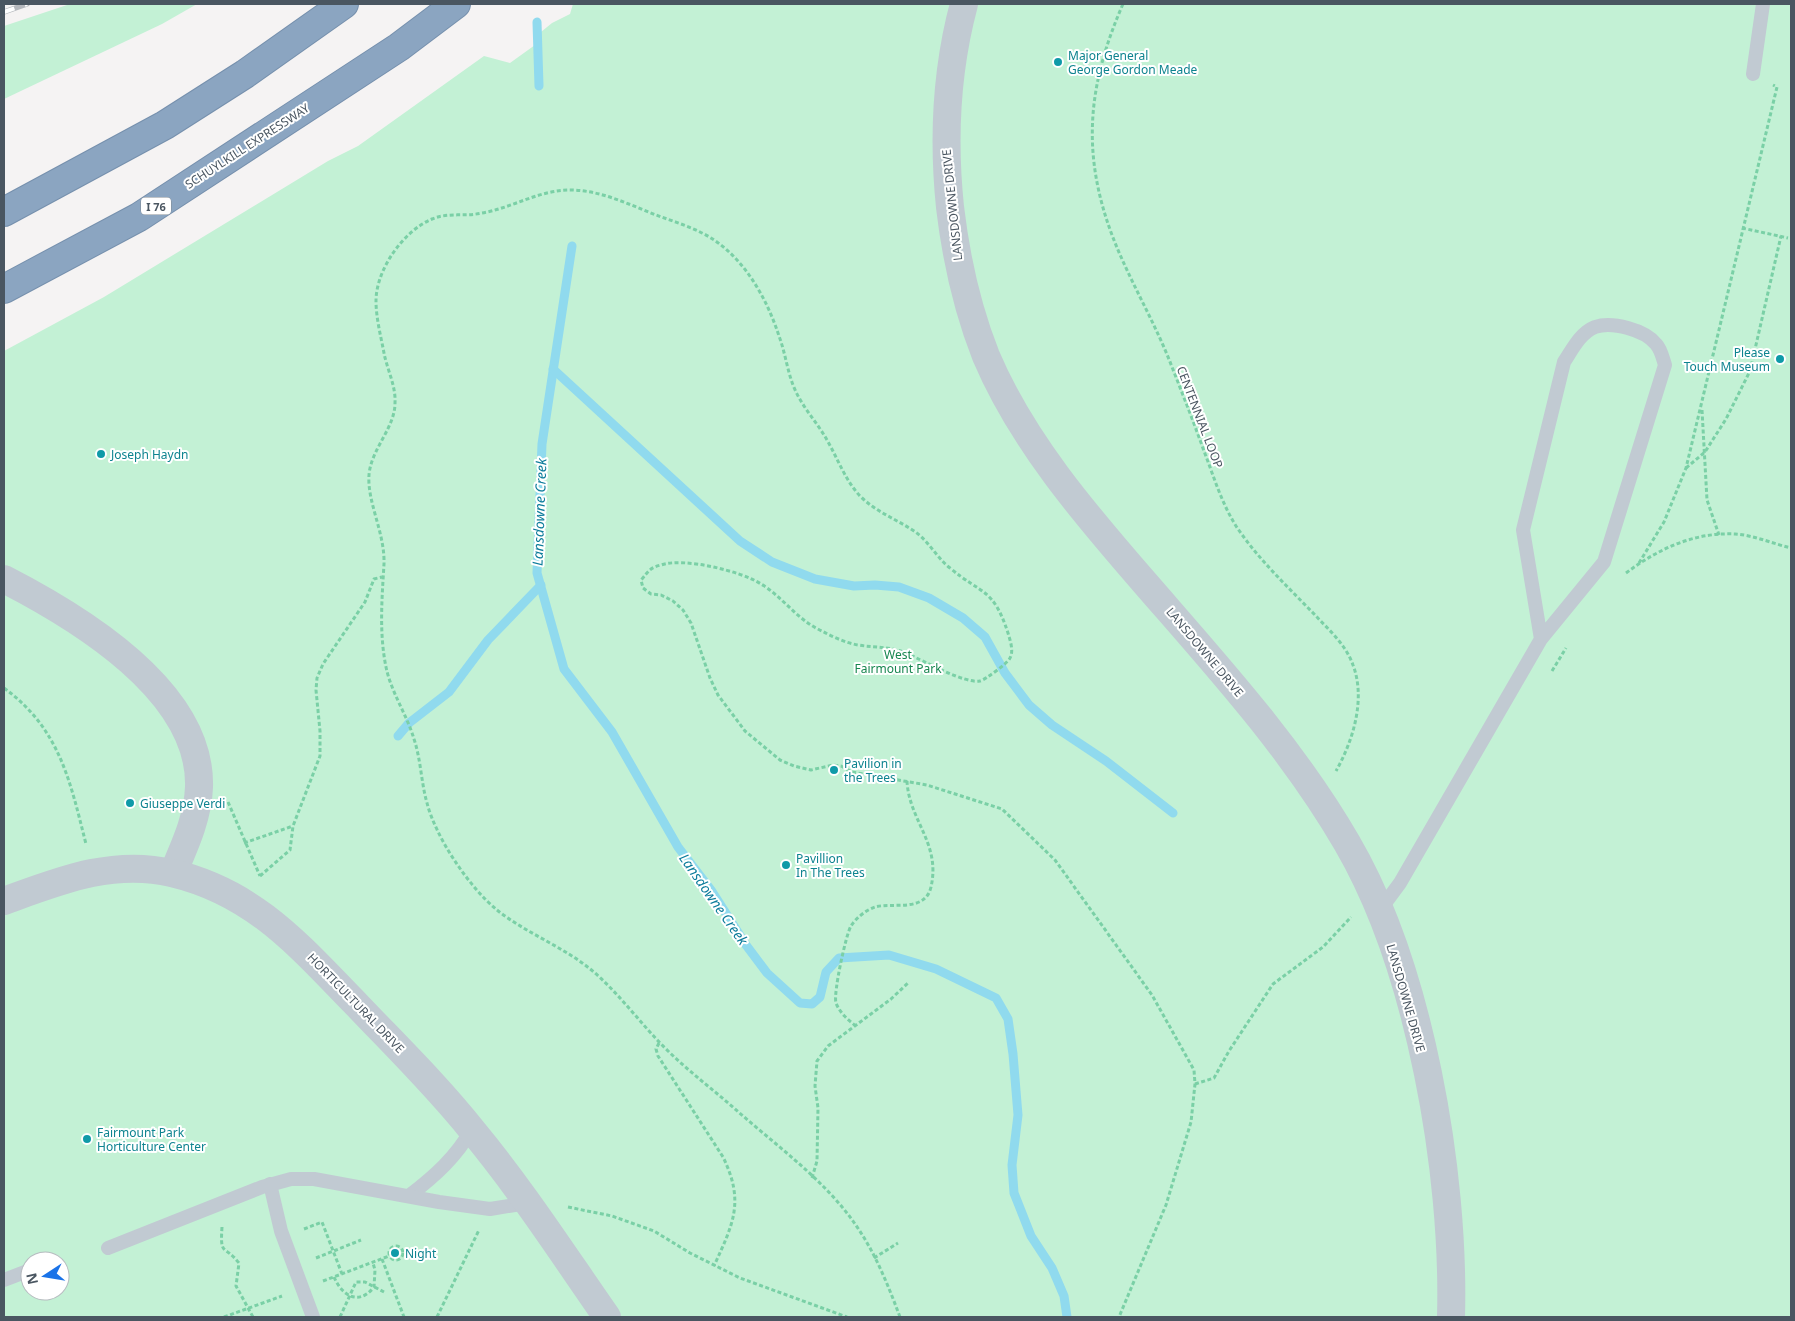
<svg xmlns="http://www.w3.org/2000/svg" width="1795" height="1321" viewBox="0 0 1795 1321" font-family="'Noto Sans',sans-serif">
<rect width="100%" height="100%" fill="#f5f3f3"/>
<!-- green -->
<g fill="#c3f1d5" fill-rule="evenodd">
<path d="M70,4h127l-35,20 -158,75v-73z"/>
<path d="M573,4h1218v1313h-1787v-966l100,-54 224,-136 30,-15 126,-90 26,7 25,-18 1,-9 16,-13 18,-9zM30,1261h30v30h-30z"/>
</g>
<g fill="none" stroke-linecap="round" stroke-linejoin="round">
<!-- stream -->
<g stroke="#90daee" stroke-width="9">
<path d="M537,22l2,64"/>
<path d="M572,246l-30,198 -5,129 27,96 48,63 66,115 33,43 35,55 21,28 33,30 12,1 8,-7 6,-25 13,-14 50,-3 47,14 60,29 12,21 5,35 5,61 -6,50 2,28 17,43 21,32 12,28 3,21"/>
<path d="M553,369l187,172 32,21 43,17 39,7 21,-1 24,2 30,11 34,20 22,19 20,36 24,32 23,20 54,36 67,52"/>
<path d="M398,736l11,-13 40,-31 39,-52 53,-55"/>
</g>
<defs>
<g id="motorway">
<path d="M4,212l161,-87 80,-51 99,-70"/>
<path d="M4,289l135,-72 260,-170 57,-43"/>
</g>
</defs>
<!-- motorway casing -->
<use href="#motorway" stroke="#7690ad" stroke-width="30"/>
<!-- path -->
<g stroke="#7ad0a6" stroke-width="3" stroke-dasharray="4 2.5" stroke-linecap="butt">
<path d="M1123,4c-35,80 -42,148 -11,231 17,45 43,87 60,132 11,28 22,56 32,84 10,26 18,54 34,78 22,32 50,58 77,86 14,15 31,30 38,50 13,34 0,76 -17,106"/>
<path d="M1742,228l46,10"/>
<path d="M1702,410l5,90 12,35"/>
<path d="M1686,468l19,-16 21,-33 24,-48 31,-135"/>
<path d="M1639,563l25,-41 22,-54 91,-381 -4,-2"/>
<path d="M1626,573c32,-24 68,-41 109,-39 18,1 39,10 56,14"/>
<path d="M1552,671l14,-23"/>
<path d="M4,688c56,41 66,93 82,156"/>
<path d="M850,782l2,-10"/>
<path d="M228,802l32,74"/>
<path d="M244,843l49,-17"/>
<path d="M260,876l30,-26 3,-24 27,-70v-25l-4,-41 1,-12 6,-14 42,-62 9,-23 8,-2"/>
<path d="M856,1026c-8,-6 -16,-13 -20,-23 -3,-9 10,-69 15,-77 5,-8 15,-16 24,-19 17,-5 50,6 56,-20 10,-44 -22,-66 -24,-106"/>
<path d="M659,1043l-3,6 2,7 65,101c22,45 10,67 -9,109"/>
<path d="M1195,1084l19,-6 15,-27 44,-67 50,-37 28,-30"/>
<path d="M812,1178l5,-17 1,-53 -3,-22 2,-25 11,-15 63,-47 18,-17"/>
<path d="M568,1207l44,9 42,15 36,22 50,25 107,39"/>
<path d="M222,1227c-2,30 2,17 17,36l-3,23 17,31"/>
<path d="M304,1229l18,-7 20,52"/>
<circle cx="396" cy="1253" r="7"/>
<path d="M316,1258l45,-18"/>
<path d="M874,1258l24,-15"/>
<path d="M382,1259l22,58"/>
<path d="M334,1277c8,19 25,29 40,10l1,-17 -2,-7"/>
<path d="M323,1281l66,-25"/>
<path d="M224,1317l58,-21"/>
<path d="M340,1317l16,-35h9l19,10"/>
<path d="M437,1317l42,-87"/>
<path d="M900,1317c-12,-32 -25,-65 -45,-93 -31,-45 -81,-80 -121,-116 -23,-20 -47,-38 -69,-60 -24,-24 -44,-52 -70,-75 -30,-26 -68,-39 -98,-63 -28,-23 -61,-72 -70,-107 -6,-21 -6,-43 -13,-64 -7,-24 -23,-47 -28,-72 -7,-34 -4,-69 -2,-103 1,-31 -17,-62 -15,-89 2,-26 26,-47 26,-72 1,-17 -8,-34 -11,-50 -3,-16 -8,-35 -8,-52 0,-31 27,-70 56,-82 17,-7 33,-2 50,-6 30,-5 57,-23 88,-23 30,0 58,14 86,25 16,6 33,11 48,19 38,20 62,62 75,102 6,16 8,33 14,49 8,21 24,37 34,55 11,19 18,40 33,56 16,16 36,23 54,35 15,10 22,26 36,37 32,27 43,19 58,65 2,7 6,18 2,25 -2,5 -25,22 -30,23 -15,3 -56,-20 -72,-27 -17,-8 -32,-6 -50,-9 -12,-2 -25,-8 -36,-14 -25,-11 -39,-34 -61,-47 -20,-13 -78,-27 -100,-19 -12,3 -12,6 -20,15l2,8 8,6 10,1 12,6 10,9 8,13 19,55 8,17 27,36 35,29 14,6 17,4 22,-5 8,1 11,6 75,13 75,24 53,51 97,135 42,75 1,14 -4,38 -25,83 -47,112"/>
</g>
<!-- service -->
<g stroke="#c1cad2" stroke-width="14">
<path d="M1753,74l10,-70"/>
<path d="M1380,910l20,-27 141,-244 63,-77 61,-197c-2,-6 -4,-16 -9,-21 -11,-14 -44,-23 -61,-17 -15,6 -23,23 -31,35l-41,168 18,109"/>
<path d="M270,1184l11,47 32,86"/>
<path d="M410,1195c25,-19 46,-38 62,-66"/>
<path d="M108,1248l154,-61 29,-8h23l125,23 51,7 37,-6"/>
<path d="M4,1280l26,-10"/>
</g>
<!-- minor -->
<g stroke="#c1cad2" stroke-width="28">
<path d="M964,4c-18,67 -21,135 -14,203 6,51 17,101 36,149 36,85 99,158 159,227 72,83 147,165 202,260 73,125 108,330 104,474"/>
<path d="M4,579c74,38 198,112 195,208 -1,30 -14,58 -26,86"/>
<path d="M4,901c55,-20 108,-42 168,-28 84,20 128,74 185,132 39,41 80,81 115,125 49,59 91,124 135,187"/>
</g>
<!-- motorway -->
<use href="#motorway" stroke="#8ba5c1" stroke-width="28"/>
<defs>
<path id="rail" d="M4,12l23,-8"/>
</defs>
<!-- rail casing -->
<use href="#rail" stroke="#b5b8bd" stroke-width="5.5"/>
<!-- rail -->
<use href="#rail" stroke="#fff" stroke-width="4" stroke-dasharray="11" stroke-linecap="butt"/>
</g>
<!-- markers -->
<g fill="#0f9aa8" stroke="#fff" stroke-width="2">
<circle cx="1058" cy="62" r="5"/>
<circle cx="1780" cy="359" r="5"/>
<circle cx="101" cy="454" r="5"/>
<circle cx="834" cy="770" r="5"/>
<circle cx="130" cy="803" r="5"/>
<circle cx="786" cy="865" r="5"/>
<circle cx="87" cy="1139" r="5"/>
<circle cx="395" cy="1253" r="5"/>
</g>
<g text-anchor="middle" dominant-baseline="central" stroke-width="4" stroke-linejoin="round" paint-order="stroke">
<!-- shield labels -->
<rect fill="#fff" stroke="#808990" stroke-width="1" x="141" y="197.5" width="30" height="17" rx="4"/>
<g font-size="11" font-weight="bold" fill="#4a5661">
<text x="156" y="206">I 76</text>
</g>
<!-- culture labels -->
<g font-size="12" fill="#0d838f" stroke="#fff" text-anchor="start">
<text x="1068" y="55">Major General<tspan x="1068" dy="14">George Gordon Meade</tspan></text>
<text x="1770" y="352" text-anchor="end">Please<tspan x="1770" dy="14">Touch Museum</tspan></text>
<text x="111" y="454">Joseph Haydn</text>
<text x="844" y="763">Pavilion in<tspan x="844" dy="14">the Trees</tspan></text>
<text x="140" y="803">Giuseppe Verdi</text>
<text x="796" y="858">Pavillion<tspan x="796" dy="14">In The Trees</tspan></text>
<text x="97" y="1132">Fairmount Park<tspan x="97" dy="14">Horticulture Center</tspan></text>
<text x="405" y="1253">Night</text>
</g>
<!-- street labels -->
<g font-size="12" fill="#4a5661" stroke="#fff">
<text transform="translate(247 146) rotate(-33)">SCHUYLKILL EXPRESSWAY</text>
<text transform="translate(952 205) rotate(-96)">LANSDOWNE DRIVE</text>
<text transform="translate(1200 417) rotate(69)">CENTENNIAL LOOP</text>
<text transform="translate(1205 652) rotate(50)">LANSDOWNE DRIVE</text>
<text transform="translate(1406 998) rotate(74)">LANSDOWNE DRIVE</text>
<text transform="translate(356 1003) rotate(46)">HORTICULTURAL DRIVE</text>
</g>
<!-- park labels -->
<g font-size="12" fill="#17864f" stroke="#fff">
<text x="898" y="654">West<tspan x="898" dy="14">Fairmount Park</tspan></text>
</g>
<!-- water labels -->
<g font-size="14" font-style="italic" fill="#0c7c9b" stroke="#fff">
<text transform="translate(539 512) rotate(-88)">Lansdowne Creek</text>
<text transform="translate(714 899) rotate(55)">Lansdowne Creek</text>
</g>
</g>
<!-- border -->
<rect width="1795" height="1321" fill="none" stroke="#4a5661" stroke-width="10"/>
<!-- north arrow -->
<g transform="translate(45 1276) rotate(258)"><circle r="24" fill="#ffffff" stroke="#b7bbc0"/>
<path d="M0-4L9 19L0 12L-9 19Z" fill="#1a73e8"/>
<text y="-8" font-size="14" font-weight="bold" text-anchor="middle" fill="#4a5661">N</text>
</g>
</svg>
